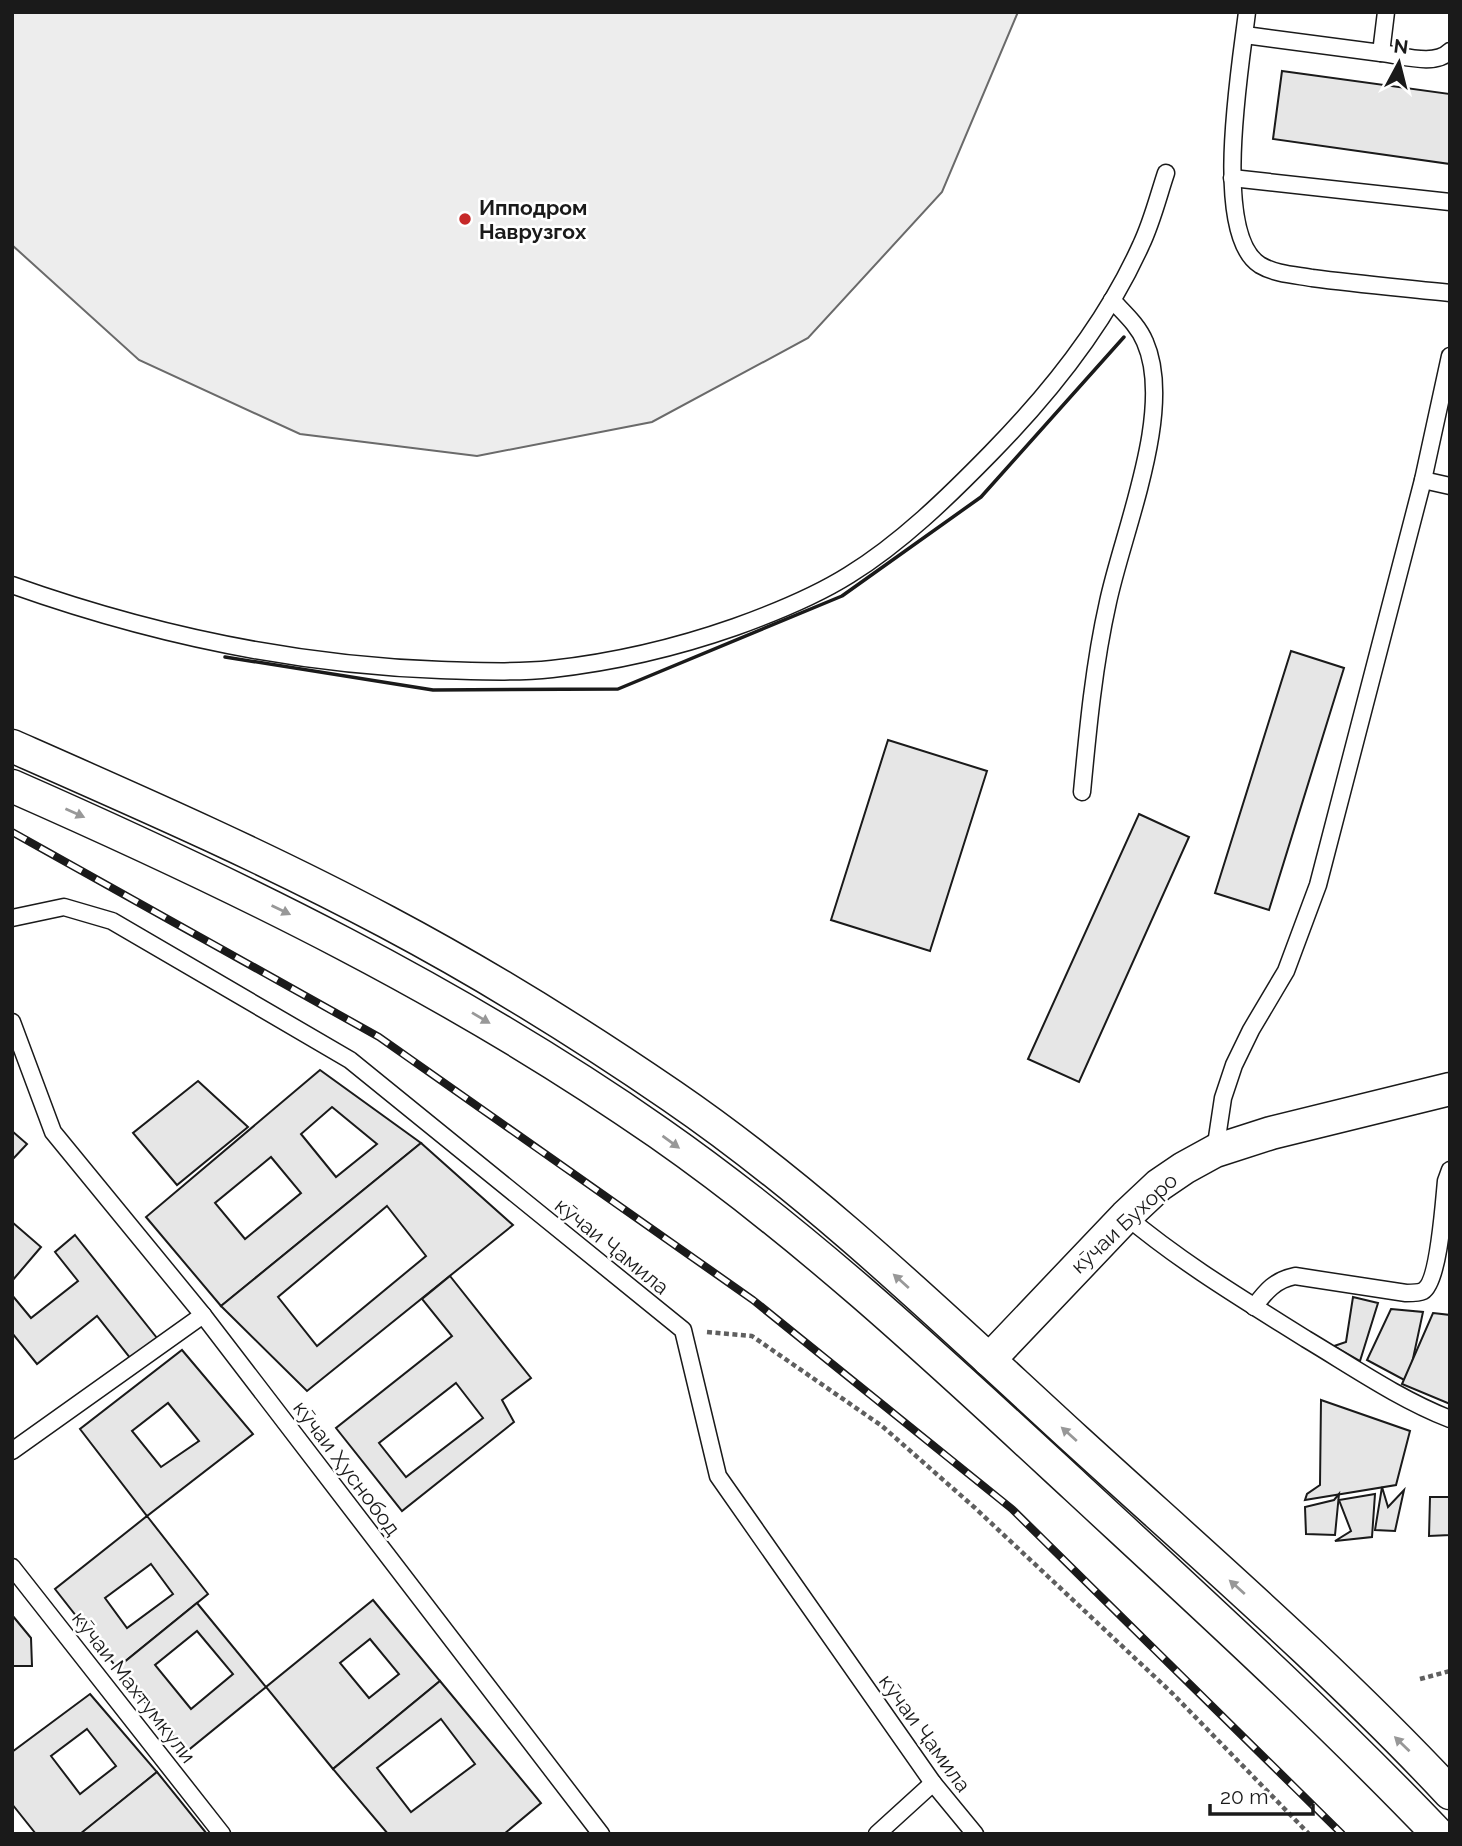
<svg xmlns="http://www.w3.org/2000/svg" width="1462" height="1846" viewBox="0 0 1462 1846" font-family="Raleway,sans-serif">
<rect width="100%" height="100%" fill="#fff"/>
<!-- built -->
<path fill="#ededed" stroke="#6a6a6a" stroke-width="2" d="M12,12h1006l-76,180 -134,146 -156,84 -175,34 -177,-22 -161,-74 -127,-115z"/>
<!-- building -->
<g fill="#e6e6e6" stroke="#1a1a1a" stroke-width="2" fill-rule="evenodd">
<path d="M1282,71l168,23v70l-177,-25z"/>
<path d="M1291,651l53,17 -75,242 -54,-17z"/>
<path d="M888,740l99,31 -57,180 -99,-31z"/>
<path d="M1139,814l50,23 -110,245 -51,-23z"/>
<path d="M320,1070l101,73 -200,163 -75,-89zM332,1107l45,37 -41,33 -35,-43zM271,1157l30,36 -56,46 -30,-36z"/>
<path d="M198,1081l50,46 -71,58 -44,-52z"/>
<path d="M12,1131l15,13 -15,16z"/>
<path d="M421,1143l92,82 -206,166 -86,-85zM387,1206l39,50 -109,90 -39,-49z"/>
<path d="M12,1222l29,25 -29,34z"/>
<path d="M75,1235l82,103 -26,21 -34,-43 -60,48 -25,-31v-38l19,23 47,-37 -23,-29z"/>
<path d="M450,1276l81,102 -29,22 12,22 -112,89 -66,-83 116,-92 -30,-37zM456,1383l27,35 -77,59 -27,-34z"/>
<path d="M1353,1297l25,6 -18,58 -26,-15 12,-4z"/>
<path d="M1391,1309l32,3 -15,70 -41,-22z"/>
<path d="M1433,1313l17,2v89l-48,-20z"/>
<path d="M182,1350l71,84 -106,82 -67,-87zM168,1403l31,38 -38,26 -29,-36z"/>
<path d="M1321,1400l89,31 -14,54 -91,15 2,-6 13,-9z"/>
<path d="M1382,1487l6,20 16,-17 -9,41 -20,-1z"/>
<path d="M1339,1494l-4,41 -29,-1 -1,-27 29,-7z"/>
<path d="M1375,1494l-3,43 -37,4 16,-10 -12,-31z"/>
<path d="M1430,1497h20v38l-21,1z"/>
<path d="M147,1516l61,78 -91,74 -62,-79zM151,1564l22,30 -46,34 -22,-30z"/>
<path d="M373,1600l67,81 -107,88 -67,-82zM370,1639l29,35 -30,24 -29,-35z"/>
<path d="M197,1603l69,84 -80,65 -69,-84zM197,1631l36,43 -42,35 -36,-44z"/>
<path d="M12,1615l19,23 1,28h-20z"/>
<path d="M440,1681l101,122 -37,31h-116l-55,-65zM441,1719l34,45 -64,48 -34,-44z"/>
<path d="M90,1694l67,78 -76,62h-45l-24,-30v-52zM87,1729l29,37 -36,28 -29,-38z"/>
<path d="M157,1772l50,62h-127z"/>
</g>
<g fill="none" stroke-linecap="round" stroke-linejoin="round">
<defs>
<g id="lane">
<path d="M1247,12c-6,52 -36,222 13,253 15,9 35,10 52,13 46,6 92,10 138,15"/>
<path d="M1245,35l136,18 5,-41"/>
<path d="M1381,53c20,2 54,14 69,-2"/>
<path d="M1232,178l218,24"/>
<path d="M1423,480l27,6"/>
<path d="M12,585c138,49 283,80 429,85 37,1 74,3 111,-1 63,-7 123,-21 183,-42 39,-14 79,-30 114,-52 52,-32 99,-78 142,-122 59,-60 115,-130 150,-208 11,-23 17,-48 25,-72"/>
<path d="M1082,792c6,-64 12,-128 26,-190 15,-71 67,-192 37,-260 -7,-17 -21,-29 -33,-42"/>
<path d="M12,918l52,-11 48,14 238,139 333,270 35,146 215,307 42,51"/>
<path d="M12,1022l41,110 150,183 398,519"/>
<path d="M1215,1151l8,-53 11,-33 17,-35 35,-59 32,-86 105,-405 27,-124"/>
<path d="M1126,1216c56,47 118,84 180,123 47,28 93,60 144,80"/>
<path d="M1254,1307c12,-16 21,-27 41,-31l111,17c6,0 13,0 17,-2 16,-9 21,-91 23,-110l4,-11"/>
<path d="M12,1451l191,-136"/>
<path d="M12,1567l210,267"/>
<path d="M877,1834l56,-51"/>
</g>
<g id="street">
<path d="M12,746c127,56 253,111 375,176 98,52 193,111 285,174 146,100 274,225 404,344 126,115 257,228 374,353"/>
<path d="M12,786c225,99 445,206 647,347 149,104 283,230 417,354 123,114 246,226 362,347"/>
<path d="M989,1360l137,-144 33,-31 25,-17 31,-17 56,-18 179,-44"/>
</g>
</defs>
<!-- lane casing -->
<use href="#lane" stroke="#1a1a1a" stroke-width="19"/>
<!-- street casing -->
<use href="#street" stroke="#1a1a1a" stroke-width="35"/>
<!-- path -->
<g stroke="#5f5f5f" stroke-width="4.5" stroke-dasharray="5 3.5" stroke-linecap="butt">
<path d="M707,1332l45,4 130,90 92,81 198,186 137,141"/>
<path d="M1420,1679l30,-8"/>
</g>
<!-- lane -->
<use href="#lane" stroke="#fff" stroke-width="16"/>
<!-- street -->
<use href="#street" stroke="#fff" stroke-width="32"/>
<defs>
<path id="rail" d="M12,832l367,205 374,263 259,209 330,325"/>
</defs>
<!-- rail casing -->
<use href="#rail" stroke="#1a1a1a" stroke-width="8"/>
<!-- rail -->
<use href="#rail" stroke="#fff" stroke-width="5" stroke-dasharray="16" stroke-linecap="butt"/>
<!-- wall -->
<path stroke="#1a1a1a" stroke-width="3.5" d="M225,657l208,33 185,-1 224,-93 139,-99 143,-160"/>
</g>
<!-- one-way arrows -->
<defs><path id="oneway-solid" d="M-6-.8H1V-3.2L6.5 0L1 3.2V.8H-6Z" transform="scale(1.75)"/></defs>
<g fill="#989898">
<use href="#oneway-solid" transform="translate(75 813) rotate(24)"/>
<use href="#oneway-solid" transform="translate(281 910) rotate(26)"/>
<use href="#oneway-solid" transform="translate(481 1018) rotate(31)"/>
<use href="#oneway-solid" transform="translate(671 1142) rotate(36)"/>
<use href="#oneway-solid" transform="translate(901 1281) rotate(-138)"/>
<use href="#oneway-solid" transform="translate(1069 1434) rotate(-138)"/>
<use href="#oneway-solid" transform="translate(1237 1587) rotate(-138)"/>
<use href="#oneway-solid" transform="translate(1402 1744) rotate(-136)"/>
</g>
<!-- markers -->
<circle fill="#c62828" stroke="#fff" stroke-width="2.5" cx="465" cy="219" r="7"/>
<g text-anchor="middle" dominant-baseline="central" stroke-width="5" stroke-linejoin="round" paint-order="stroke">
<!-- poi labels -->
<g font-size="21" font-weight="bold" fill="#1a1a1a" stroke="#fff" text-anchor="start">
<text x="479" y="207">Ипподром<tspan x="479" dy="24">Наврузгох</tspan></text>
</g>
<!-- street labels -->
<g font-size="21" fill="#1a1a1a" stroke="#fff">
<text transform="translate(1124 1223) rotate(-43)">кӯчаи Бухоро</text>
<text transform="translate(612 1246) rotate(39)">кӯчаи Ҷамила</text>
<text transform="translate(347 1468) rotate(53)">кӯчаи Ҳуснобод</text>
<text transform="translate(134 1687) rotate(52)">кӯчаи Махтумкули</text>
<text transform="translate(925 1733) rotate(54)">кӯчаи Ҷамила</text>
</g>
</g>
<!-- border -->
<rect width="1462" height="1846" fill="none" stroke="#1a1a1a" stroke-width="28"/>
<!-- north arrow -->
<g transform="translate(1399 63) rotate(7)" stroke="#ffffff" stroke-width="5" paint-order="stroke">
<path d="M0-5L12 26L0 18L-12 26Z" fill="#1a1a1a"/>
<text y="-10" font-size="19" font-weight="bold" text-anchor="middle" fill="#1a1a1a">N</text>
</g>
<!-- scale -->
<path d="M1210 1804v10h103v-10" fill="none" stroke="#1a1a1a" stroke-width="3.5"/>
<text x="1220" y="1804" font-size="21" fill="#1a1a1a" stroke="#ffffff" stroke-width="5" paint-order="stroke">20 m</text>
</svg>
